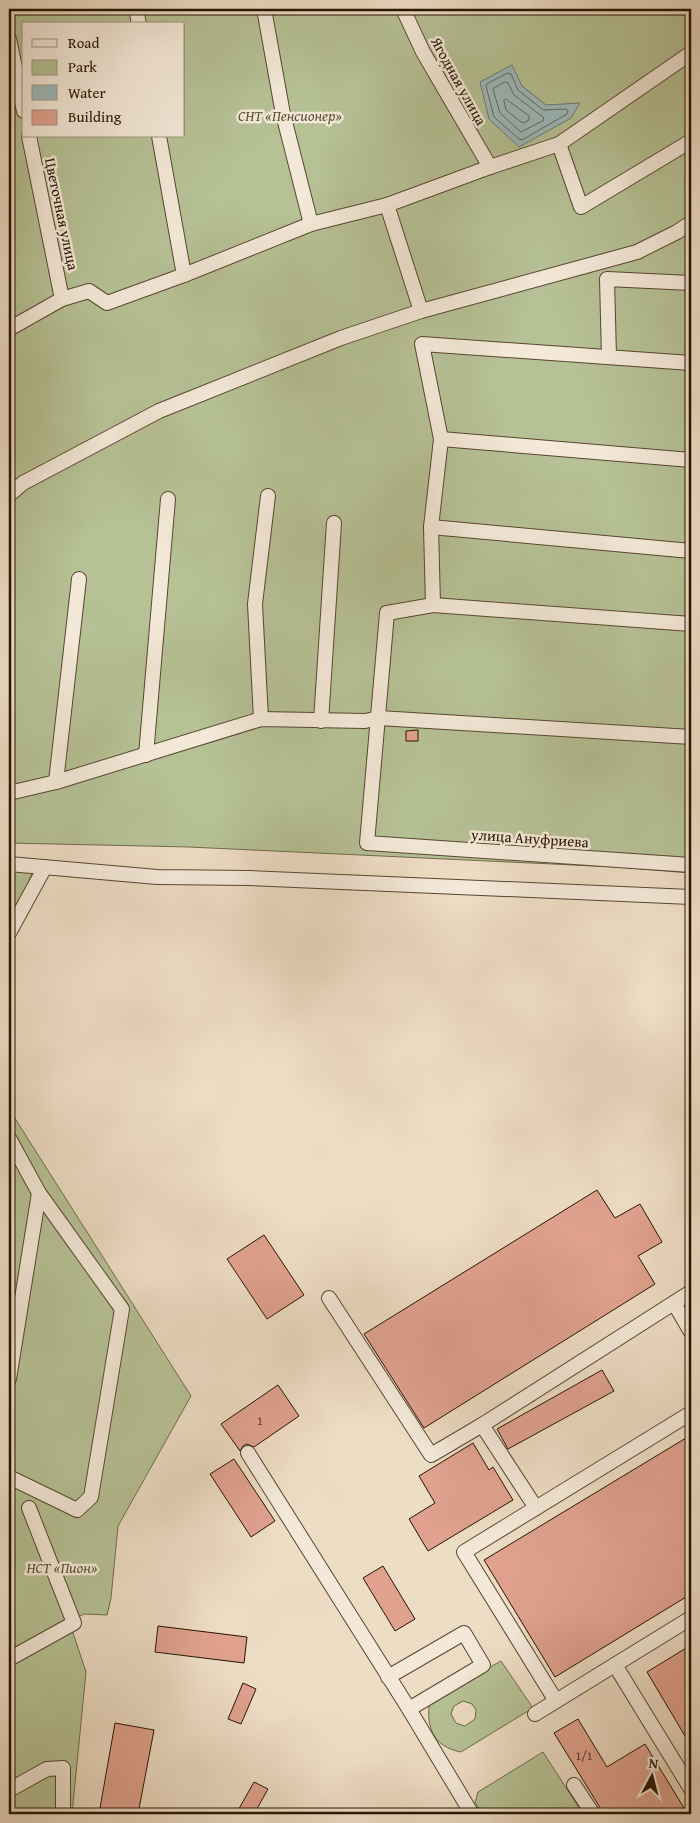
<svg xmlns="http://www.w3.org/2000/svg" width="700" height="1823" viewBox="0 0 700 1823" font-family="'Gentium Book Plus',serif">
<rect width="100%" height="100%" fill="#eeddc5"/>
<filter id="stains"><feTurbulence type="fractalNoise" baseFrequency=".004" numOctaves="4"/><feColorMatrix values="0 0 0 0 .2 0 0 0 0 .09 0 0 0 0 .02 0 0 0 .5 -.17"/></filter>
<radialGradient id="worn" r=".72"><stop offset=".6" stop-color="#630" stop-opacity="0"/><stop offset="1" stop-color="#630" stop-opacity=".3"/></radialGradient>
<!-- green -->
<g fill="#b6c296" stroke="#6e6b4b" fill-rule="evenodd">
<path d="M9,9h682v864l-75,-6 -427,-20 -180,-4zM24,24h160v112h-160z"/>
<path d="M9,870l23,3 -23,57z"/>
<path d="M9,1109l182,287 -73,130 -7,72 -4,17 -23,-1 -75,39z"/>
<path d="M72,1630l14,42 -14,142h-63v-149z"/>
<path d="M501,1661l32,47 -72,44c-27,-5 -36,-25 -31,-51zM463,1701l9,3 4,6 -1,9 -10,7 -9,-3 -5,-9 3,-8z"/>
<path d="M543,1752l40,62h-100l-8,-11 3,-11z"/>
</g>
<!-- water -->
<path fill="#9cbabc" stroke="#6d7871" d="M512,65l10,21 24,19 34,-2 -9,15 -52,29 -30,-28 -9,-37z"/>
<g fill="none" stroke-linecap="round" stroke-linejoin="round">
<!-- shore -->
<g stroke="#61675e" stroke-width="1">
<path d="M508,73l3,1 7,16 25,20 23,-1 2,2 -1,3 -45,26 -3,-1 -25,-22 -8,-31 1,-2z"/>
<path d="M505,82l3,1 6,12 29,22 1,3 -23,12 -21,-19 -7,-24z"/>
<path d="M506,99l23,17v4l-6,3 -2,-1 -15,-12 -2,-9z"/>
</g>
</g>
<!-- building -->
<g fill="#e0a28f" stroke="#261400">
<path d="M418,730v11h-12v-10z"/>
<path d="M597,1190l18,28 25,-14 22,38 -24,14 17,28 -231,144 -60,-94z"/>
<path d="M264,1235l40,60 -37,24 -40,-60z"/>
<path d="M602,1370l12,21 -106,58 -11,-20z"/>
<path d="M278,1385l21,31 -45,31 -7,-3 -4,2 -3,5 -19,-27z"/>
<path d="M691,1435v159l-136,83 -71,-117z"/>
<path d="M473,1443l16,27 4,-3 20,33 -85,51 -19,-32 26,-16 -16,-27z"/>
<path d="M234,1459l41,62 -24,16 -41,-63z"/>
<path d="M383,1566l32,53 -20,12 -32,-53z"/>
<path d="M158,1626l89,11 -3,26 -89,-11z"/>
<path d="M691,1645v101l-44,-74z"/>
<path d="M243,1683l13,6 -15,35 -13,-5z"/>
<path d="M578,1719l29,48 38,-23 39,64 -10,6h-70l-50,-81z"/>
<path d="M115,1723l39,7 -16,84h-39z"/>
<path d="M254,1782l14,7 -14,25h-18z"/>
</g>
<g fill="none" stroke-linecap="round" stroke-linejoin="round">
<defs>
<g id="minor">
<path d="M136,9l3,15"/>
<path d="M264,9l19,105 28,110"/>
<path d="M403,9l20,43 67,115"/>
<path d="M9,39l15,72"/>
<path d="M29,136l33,163"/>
<path d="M159,136l25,139"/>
<path d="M559,144l22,63 110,-66"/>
<path d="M387,205l34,106"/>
<path d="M9,329l53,-30 27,-8 18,12 77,-28 127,-51 76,-19 103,-38 69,-23 132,-91"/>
<path d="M609,357l-2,-78 84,4"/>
<path d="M441,439l250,21"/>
<path d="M9,495l14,-12 136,-72 182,-73 80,-27 216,-59 40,-20 14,-9"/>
<path d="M431,527l260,24"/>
<path d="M433,605l-2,-78 10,-88 -19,-95 269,19"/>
<path d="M691,624l-258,-19 -46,8 -20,230 324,22"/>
<path d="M261,719l-6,-115 13,-108"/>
<path d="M321,721l13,-198"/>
<path d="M146,755l22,-256"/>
<path d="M56,782l23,-203"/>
<path d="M9,793l47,-11 205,-63 104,2 14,-3 312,19"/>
<path d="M9,864l148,13 93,1 441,19"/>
<path d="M9,933l36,-66"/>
<path d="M9,1138l30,55 83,116 -31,188 -14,13 -68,-33"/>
<path d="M329,1298l102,157 51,-30 54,83"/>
<path d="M674,1303l17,29"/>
<path d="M9,1379l30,-186"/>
<path d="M482,1425l209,-133"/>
<path d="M248,1453l161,256 63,105"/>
<path d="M9,1659l65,-36 -45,-115"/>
<path d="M615,1665l76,124"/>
<path d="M388,1677l76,-44 19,32 -74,44"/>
<path d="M556,1701l-92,-149 227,-139"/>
<path d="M535,1714l156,-96"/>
<path d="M574,1785l19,29"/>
<path d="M9,1790l38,-21 16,-1v46"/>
</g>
</defs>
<!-- minor casing -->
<use href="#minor" stroke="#584631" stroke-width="16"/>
<!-- minor -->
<use href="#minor" stroke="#f4e9d9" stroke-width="14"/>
</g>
<g text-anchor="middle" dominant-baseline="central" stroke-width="5" stroke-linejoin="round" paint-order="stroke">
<!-- number labels -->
<g font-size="12" fill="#543824">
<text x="260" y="1420">1</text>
<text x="584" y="1755">1/1</text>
</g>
<!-- street labels -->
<g font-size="15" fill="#261400" stroke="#f4e9d9">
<text transform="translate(459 81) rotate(61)">Ягодная улица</text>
<text transform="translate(62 214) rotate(78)">Цветочная улица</text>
<text transform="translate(530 838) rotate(4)">улица Ануфриева</text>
</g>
<!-- park labels -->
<g font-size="15" font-style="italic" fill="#585134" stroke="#f4e9d9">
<text x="290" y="115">СНТ «Пенсионер»</text>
<text x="62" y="1567">НСТ «Пион»</text>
</g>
</g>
<!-- margin -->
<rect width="700" height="1823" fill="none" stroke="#eeddc5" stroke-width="30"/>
<rect x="10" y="10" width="680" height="1803" fill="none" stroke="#261400" stroke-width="2.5"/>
<rect x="15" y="15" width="670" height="1793" fill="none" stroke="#261400"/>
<!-- legend -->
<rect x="22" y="22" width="162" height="115" fill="#f4e9d9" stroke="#a29482"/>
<rect x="32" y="39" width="25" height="8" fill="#f4e9d9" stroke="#a29482"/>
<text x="68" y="48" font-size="15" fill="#261400">Road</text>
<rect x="32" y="60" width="25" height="15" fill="#b6c296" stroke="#a29482"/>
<text x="68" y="72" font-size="15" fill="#261400">Park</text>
<rect x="32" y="85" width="25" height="15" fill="#9cbabc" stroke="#a29482"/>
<text x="68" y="98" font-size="15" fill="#261400">Water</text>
<rect x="32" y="110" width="25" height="15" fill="#e0a28f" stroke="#a29482"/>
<text x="68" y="122" font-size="15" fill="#261400">Building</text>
<!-- north arrow -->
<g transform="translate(652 1776) rotate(7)" stroke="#f4e9d9" stroke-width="4" paint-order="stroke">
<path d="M0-4L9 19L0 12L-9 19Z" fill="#261400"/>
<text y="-8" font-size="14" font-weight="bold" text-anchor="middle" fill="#261400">N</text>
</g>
<rect width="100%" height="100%" filter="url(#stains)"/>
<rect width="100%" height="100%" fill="url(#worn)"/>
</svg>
